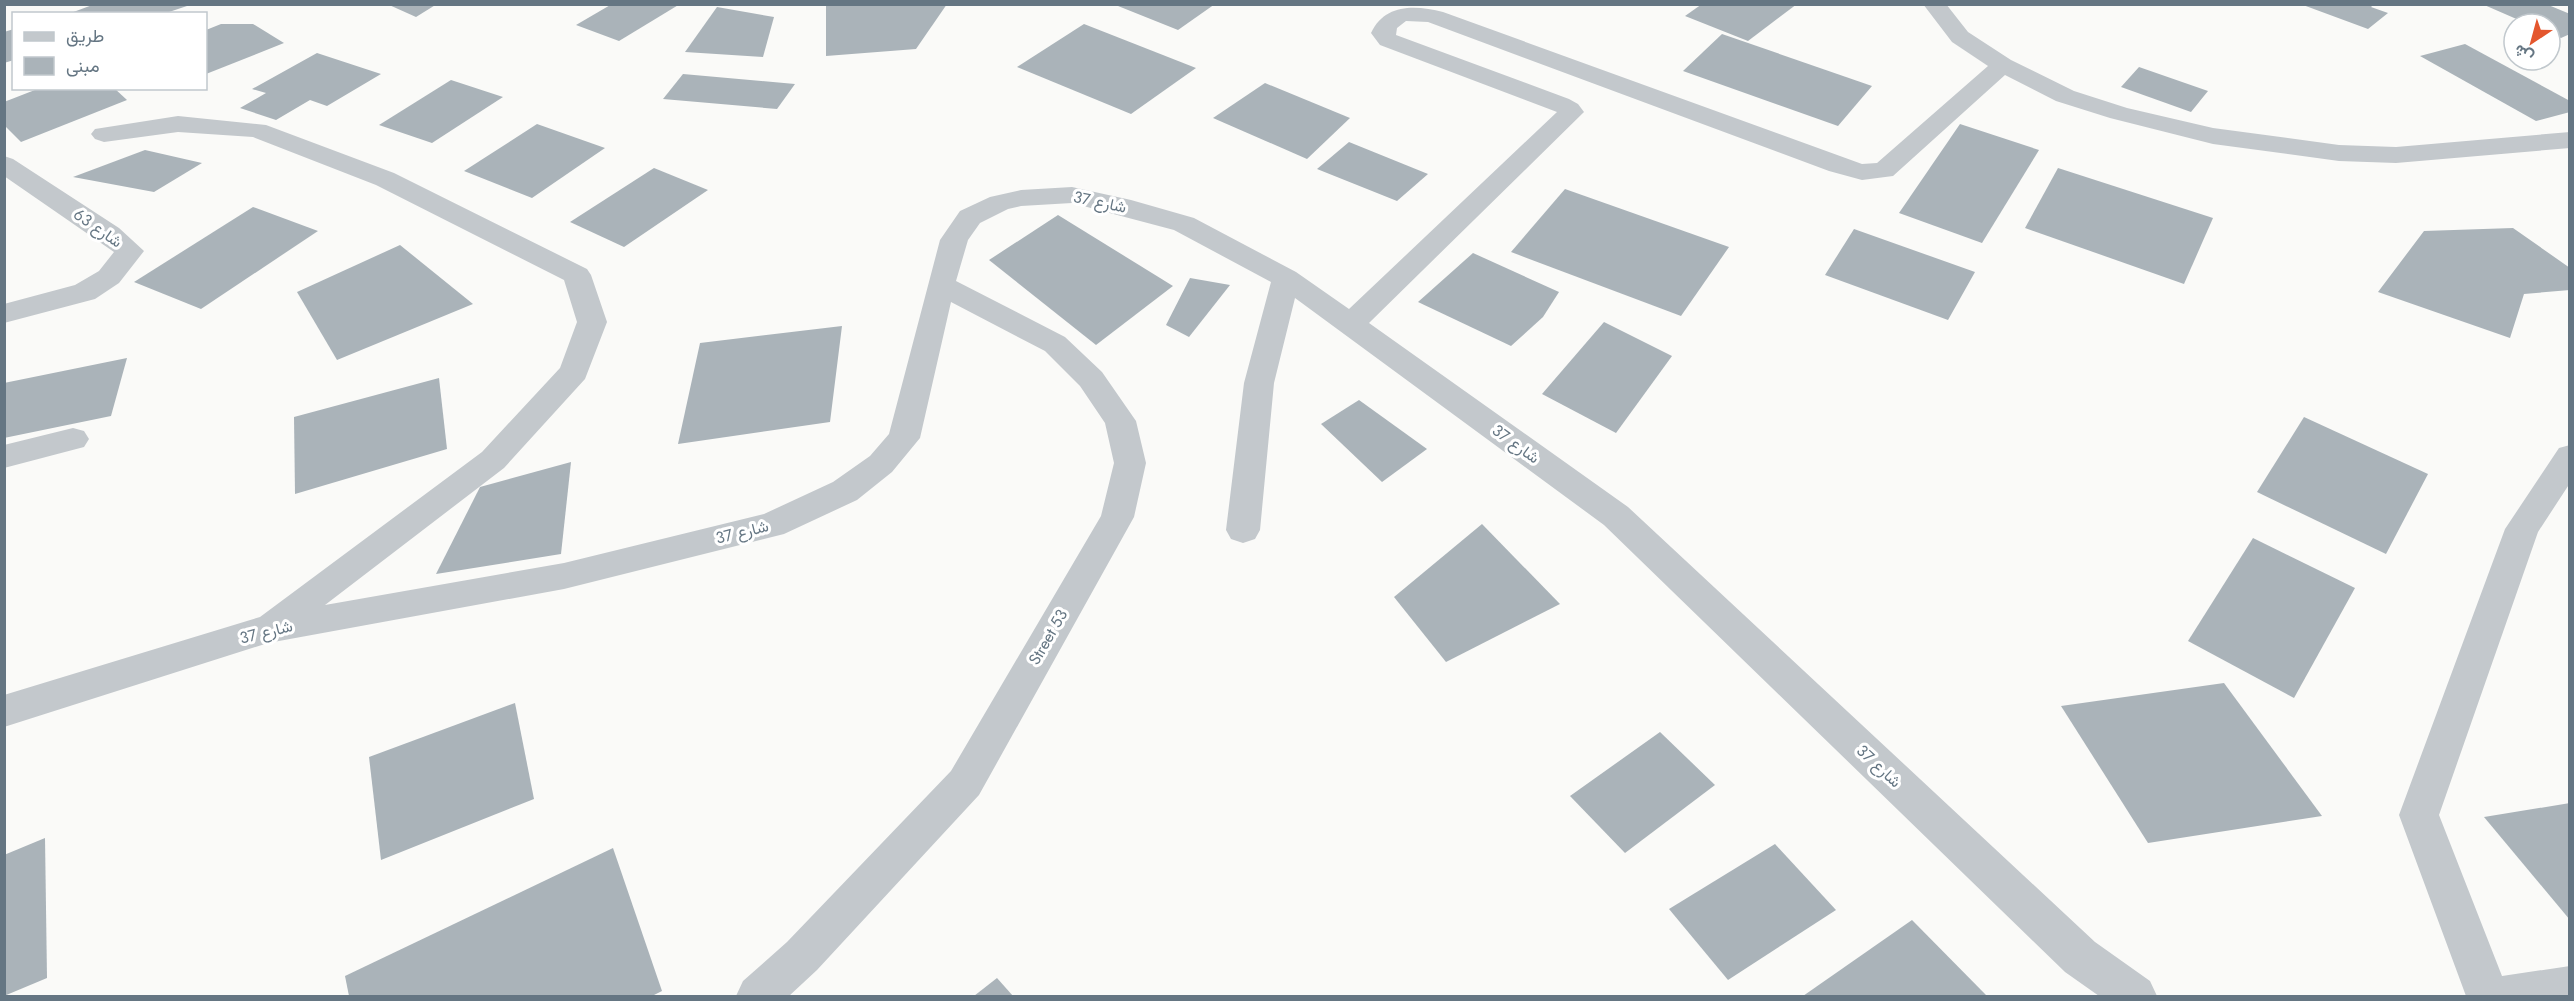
<svg xmlns="http://www.w3.org/2000/svg" width="2574" height="1001" viewBox="0 0 2574 1001" font-family="Jost,Vazirmatn,sans-serif">
<rect width="100%" height="100%" fill="#fafaf8"/>
<!-- building -->
<g fill="#aab3b9">
<path d="M95,4h95v1l-27,9h-95z"/>
<path d="M387,4h50l-21,13z"/>
<path d="M612,4h68l-61,37 -43,-16z"/>
<path d="M826,4h121l-31,45 -90,7z"/>
<path d="M1113,4h102l-37,26z"/>
<path d="M1702,4h95l-49,37 -63,-25z"/>
<path d="M2374,4l-3,3 17,6 -20,16 -65,-24z"/>
<path d="M2482,4h64l24,10v20l-9,4 -11,-4v-10h-22z"/>
<path d="M717,7l57,10 -11,40 -78,-5z"/>
<path d="M221,24h32l31,19 -78,31v-44z"/>
<path d="M1084,24l112,44 -65,46 -114,-47z"/>
<path d="M14,29v31l-10,3v-31z"/>
<path d="M1722,34l150,52 -34,40 -155,-55z"/>
<path d="M2465,44l105,57v11l-34,9 -116,-65z"/>
<path d="M317,53l64,21 -54,32 -17,-6 -34,20 -36,-12 26,-15 -14,-4z"/>
<path d="M2139,67l69,24 -17,21 -70,-25z"/>
<path d="M683,74l112,10 -18,25 -114,-10z"/>
<path d="M451,80l52,17 -71,46 -53,-18z"/>
<path d="M1265,83l85,35 -43,41 -94,-41z"/>
<path d="M40,88h74l13,12 -106,42 -17,-17v-23z"/>
<path d="M537,124l68,24 -73,50 -68,-27z"/>
<path d="M1960,124l79,26 -57,93 -83,-30z"/>
<path d="M1349,142l79,32 -31,27 -80,-32z"/>
<path d="M145,150l57,13 -48,29 -81,-15z"/>
<path d="M654,168l54,22 -84,57 -54,-25z"/>
<path d="M2058,168l155,50 -29,66 -159,-56z"/>
<path d="M1565,189l164,58 -48,69 -170,-64z"/>
<path d="M253,207l65,24 -117,78 -67,-27z"/>
<path d="M1058,215l115,71 -77,59 -107,-85z"/>
<path d="M2513,228l57,40v22l-46,4 -14,44 -132,-46 46,-61z"/>
<path d="M1854,229l121,43 -27,48 -123,-45z"/>
<path d="M400,245l73,59 -136,56 -40,-68z"/>
<path d="M1473,253l86,39 -16,25 -32,29 -93,-44z"/>
<path d="M1190,278l40,7 -41,52 -23,-12z"/>
<path d="M1604,322l68,34 -56,77 -74,-39z"/>
<path d="M842,326l-12,96 -152,22 22,-101z"/>
<path d="M127,358l-16,58 -107,22v-55z"/>
<path d="M439,378l8,71 -152,45 -1,-77z"/>
<path d="M1359,400l68,49 -45,33 -61,-58z"/>
<path d="M2304,417l124,57 -42,80 -129,-62z"/>
<path d="M571,462l-10,92 -125,20 44,-87z"/>
<path d="M1482,524l78,80 -114,58 -52,-65z"/>
<path d="M2253,538l102,50 -61,110 -106,-57z"/>
<path d="M2224,683l98,133 -174,27 -87,-137z"/>
<path d="M515,703l19,96 -153,61 -12,-103z"/>
<path d="M1660,732l55,53 -90,68 -55,-57z"/>
<path d="M2570,803v117l-86,-103z"/>
<path d="M45,838l2,140 -43,18v-141z"/>
<path d="M1775,844l61,66 -108,70 -59,-71z"/>
<path d="M613,848l49,143 -10,5h-303l-4,-20z"/>
<path d="M1912,920l75,76h-184z"/>
<path d="M997,978l16,18h-39z"/>
</g>
<g fill="none" stroke-linecap="round" stroke-linejoin="round">
<!-- minor -->
<g fill="#c3c8cc" fill-rule="evenodd">
<path d="M1923,4h23l22,28 43,28 63,31 53,17 86,20 126,17 57,2 174,-15v16l-174,15 -57,-2 -126,-17 -103,-26 -54,-17 -51,-26 -112,101 -31,4 -33,-9 -401,-149 -22,-1 -9,7 -1,7 173,64 9,5 6,8 -215,211 259,184 467,435 55,39 7,15h-58l-34,-24 -461,-447 -309,-227 -21,85 -14,147 -5,9 -12,4 -12,-4 -5,-9 18,-147 27,-101 -97,-52 -102,-27 -51,3 -13,3 -28,14 -12,17 -12,41 109,56 37,35 34,49 10,42 -12,54 -155,278 -162,175 -28,26h-53l7,-15 44,-39 164,-171 150,-255 13,-53 -9,-40 -25,-37 -35,-35 -94,-49 -31,136 -28,34 -35,28 -73,34 -220,55 -296,54 -264,84v-32l256,-78 222,-165 78,-84 17,-46 -13,-42 -188,-95 -123,-48 -75,-5 -74,10 -9,-3 -4,-5 4,-5 83,-13 88,9 128,48 193,96 4,6 16,47 -22,57 -81,89 -179,137 239,-42 200,-49 69,-32 37,-26 19,-22 51,-194 20,-29 30,-14 31,-7 51,-3 59,13 63,18 102,54 53,37 208,-197 -177,-67 -9,-12c14,-30 45,-28 72,-21l419,152 15,-1 111,-97 -36,-24z"/>
<path d="M4,156l9,3 106,69 25,23 -25,32 -24,16 -91,24v-19l71,-19 24,-14 15,-19 -110,-76z"/>
<path d="M73,428l11,3 5,8 -5,8 -80,21v-23z"/>
<path d="M2570,445v38l-32,49 -99,283 63,161 68,-10v30h-104l-67,-181 106,-286 54,-81z"/>
</g>
</g>
<g text-anchor="middle" dominant-baseline="central" stroke-width="6" stroke-linejoin="round" paint-order="stroke">
<!-- street labels -->
<g font-size="16" fill="#657683" stroke="#fff">
<text transform="translate(1100 202) rotate(12)">شارع 37</text>
<text transform="translate(98 228) rotate(35)">شارع 63</text>
<text transform="translate(1516 444) rotate(36)">شارع 37</text>
<text transform="translate(742 532) rotate(-14)">شارع 37</text>
<text transform="translate(266 632) rotate(-14)">شارع 37</text>
<text transform="translate(1048 637) rotate(-60)">Street 53</text>
<text transform="translate(1879 766) rotate(43)">شارع 37</text>
</g>
</g>
<!-- border -->
<rect width="2574" height="1001" fill="none" stroke="#657683" stroke-width="12"/>
<!-- legend -->
<rect x="12" y="12" width="195" height="78" fill="#ffffff" stroke="#c1c8cd" stroke-width="1.5"/>
<rect x="24" y="32" width="30" height="9" fill="#c3c8cc" stroke="#c1c8cd" stroke-width="1.5"/>
<text x="66" y="42" font-size="18" fill="#657683">طريق</text>
<rect x="24" y="57" width="30" height="18" fill="#aab3b9" stroke="#c1c8cd" stroke-width="1.5"/>
<text x="66" y="72" font-size="18" fill="#657683">مبنى</text>
<!-- north arrow -->
<g transform="translate(2532 42) rotate(216)"><circle r="28" fill="#ffffff" stroke="#c1c8cd" stroke-width="1.5"/>
<path d="M0-4.5L10 22L0 15L-10 22Z" fill="#e4572e"/>
<text y="-9" font-size="16" font-weight="bold" text-anchor="middle" fill="#657683">ش</text>
</g>
</svg>
